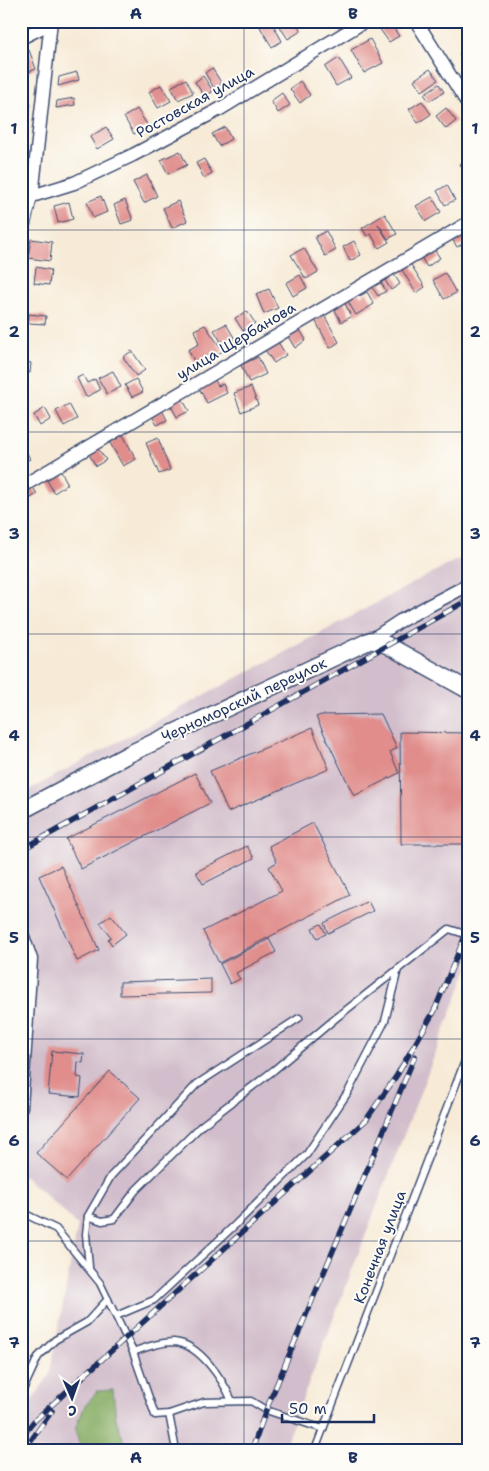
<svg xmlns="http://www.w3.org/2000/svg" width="489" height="1471" viewBox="0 0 489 1471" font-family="'Shantell Sans',sans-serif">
<rect width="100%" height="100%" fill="#fdfcf7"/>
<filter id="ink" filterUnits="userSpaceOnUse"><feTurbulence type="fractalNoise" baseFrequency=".02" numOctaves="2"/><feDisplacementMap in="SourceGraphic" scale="10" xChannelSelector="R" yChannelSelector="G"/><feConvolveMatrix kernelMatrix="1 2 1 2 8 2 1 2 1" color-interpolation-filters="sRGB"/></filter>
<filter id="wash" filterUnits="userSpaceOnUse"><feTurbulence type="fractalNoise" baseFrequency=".0096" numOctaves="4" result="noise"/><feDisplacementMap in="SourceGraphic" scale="20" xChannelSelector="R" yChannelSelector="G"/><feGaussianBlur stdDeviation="1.12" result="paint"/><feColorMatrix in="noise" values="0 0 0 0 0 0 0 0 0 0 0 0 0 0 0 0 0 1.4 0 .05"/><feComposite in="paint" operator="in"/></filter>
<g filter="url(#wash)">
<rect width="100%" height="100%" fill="#f7ebd7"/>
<!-- industrial -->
<path fill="#d1bdcb" d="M458,559l10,3v406l-185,482h-262v-35l28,-39 29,-151 -54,-49 -3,3v-385z"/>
<!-- forest -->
<path fill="#83aa61" stroke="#4f6c60" d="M113,1390l3,29 8,23 -3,8h-40l-6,-20 7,-20 15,-19z"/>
<g id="blocks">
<!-- building -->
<g fill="#e08d8b">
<path d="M271,21l11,20 -10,6 -12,-20z"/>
<path d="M288,21h7l6,10 -13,8 -8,-12z"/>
<path d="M309,21h11l-8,5z"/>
<path d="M389,22l10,14 -10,6 -10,-14z"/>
<path d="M370,39l13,24 -19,10 -13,-23z"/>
<path d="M468,48v19l-9,-13z"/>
<path d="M29,50l7,19 -15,6v-22z"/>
<path d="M339,58l12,20 -15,8 -11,-19z"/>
<path d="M212,68l10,16 -8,4 -9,-15z"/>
<path d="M430,69l8,11 -16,11 -8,-11z"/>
<path d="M77,72l2,8 -21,6 1,-9z"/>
<path d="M203,76l10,15 -8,6 -10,-15z"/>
<path d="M186,79l7,14 -15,7 -7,-13z"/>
<path d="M300,81l10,14 -10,8 -10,-14z"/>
<path d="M439,84l5,8 -15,9 -5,-7z"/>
<path d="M161,85l10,16 -13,7 -9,-16z"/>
<path d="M282,93l8,12 -12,8 -7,-12z"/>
<path d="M74,98l1,7 -19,3 1,-7z"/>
<path d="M422,101l9,13 -13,9 -9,-14z"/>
<path d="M21,102l9,1 -2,12 -7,-1z"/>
<path d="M446,108l10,13 -10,8 -10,-13z"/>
<path d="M137,109l11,17 -14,8 -10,-17z"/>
<path d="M106,127l8,12 -17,10 -7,-12z"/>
<path d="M225,127l6,12 -12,7 -7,-12z"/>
<path d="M21,145l4,1v10h-4z"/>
<path d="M180,151l7,14 -19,9 -7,-14z"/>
<path d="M204,159l8,14 -8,5 -8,-15z"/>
<path d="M468,159v18l-8,-13z"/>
<path d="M147,175l10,21 -13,7 -11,-21z"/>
<path d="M447,185l8,15 -10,5 -8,-14z"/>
<path d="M101,196l6,16 -14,6 -6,-16z"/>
<path d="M432,197l9,15 -15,9 -10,-15z"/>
<path d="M125,200l8,20 -12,4 -7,-19z"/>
<path d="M178,201l9,20 -15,7 -9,-20z"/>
<path d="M69,202l4,17 -15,4 -4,-17z"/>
<path d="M385,214l12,20 -9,5 -10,-15 11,18 -10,6 -8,-14 -4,2 -5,-8z"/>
<path d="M463,230l5,8v3l-11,6 -6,-10z"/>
<path d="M326,231l10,19 -11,6 -10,-19z"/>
<path d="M31,239l21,3 -2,19 -22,-3z"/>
<path d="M354,241l7,14 -11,6 -7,-14z"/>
<path d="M304,248l14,24 -12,7 -15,-24z"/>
<path d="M434,249l6,9 -13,9 -6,-10z"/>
<path d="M410,263l15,24 -9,6 -15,-25z"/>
<path d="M36,267l15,3 -2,15 -15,-2z"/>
<path d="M392,271l8,13 -9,6 -8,-13z"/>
<path d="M445,273l11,20 -12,6 -11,-19z"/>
<path d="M300,275l7,13 -14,8 -7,-13z"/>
<path d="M379,279l7,12 -8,5 -8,-12z"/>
<path d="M269,289l9,19 -14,6 -8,-20z"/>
<path d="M357,291l3,5 7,-4 7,12 -18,11 -10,-17z"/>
<path d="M344,301l7,16 -10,5 -8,-16z"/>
<path d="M247,311l8,12 -12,8 -8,-13z"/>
<path d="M29,314l17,2 -1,8 -17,-1z"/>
<path d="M324,315l15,27 -9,6 -15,-28z"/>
<path d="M226,324l9,15 -12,6 -9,-15z"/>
<path d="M205,325l18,26 -26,15 -9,-16 11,-6 -5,-14z"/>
<path d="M299,328l7,12 -11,8 -8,-13z"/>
<path d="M278,342l8,13 -12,8 -9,-13z"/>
<path d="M132,351l13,19 -9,6 -13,-19z"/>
<path d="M258,357l8,17 -17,8 -8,-17z"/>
<path d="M21,361l10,2 -1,10 -9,-1z"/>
<path d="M113,371l8,16 -14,7 -9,-16z"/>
<path d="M83,375l4,8 8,-4 5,11 -14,7 -9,-19z"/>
<path d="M214,378l4,8 5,-2 4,9 -20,10 -9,-17z"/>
<path d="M136,379l7,13 -11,5 -7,-12z"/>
<path d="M251,387l7,18 -17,7 -7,-19z"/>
<path d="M182,398l7,13 -12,6 -7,-13z"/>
<path d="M69,404l8,15 -13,7 -8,-15z"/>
<path d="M45,408l6,11 -11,7 -6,-11z"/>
<path d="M161,408l6,12 -10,5 -6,-11z"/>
<path d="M123,435l13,24 -13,7 -13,-23z"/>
<path d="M158,438l12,32 -11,4 -13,-31z"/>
<path d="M96,446l10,14 -10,6 -9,-15z"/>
<path d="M24,447l6,12 -9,5v-16z"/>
<path d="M59,468l9,16 -14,9 -9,-17z"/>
<path d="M31,484l6,10 -11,7 -5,-8v-4z"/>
<path d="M381,714l16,34 -7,4 9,21 -45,23 -38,-79 5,-2z"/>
<path d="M312,728l17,41 -101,43 -18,-41z"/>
<path d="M400,732l68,1v111h-67z"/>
<path d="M195,773l15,30 -129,66 -15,-30z"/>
<path d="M313,823l37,72 -131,68 -16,-32 79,-40 -13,-24 8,-5 -8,-16z"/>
<path d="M247,846l7,12 -51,26 -7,-12z"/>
<path d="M61,866l38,84 -22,11 -38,-85z"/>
<path d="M368,901l5,10 -45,22 -4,-10z"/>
<path d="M111,915l15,19 -14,11 -4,-6 3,-2 -11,-14z"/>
<path d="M321,924l5,10 -9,4 -5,-10z"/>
<path d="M269,939l7,13 -40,21 4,6 -10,5 -10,-20z"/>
<path d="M211,979v14l-91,2v-13z"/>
<path d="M52,1051l32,3 -1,9 -5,-1 -1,15 5,1 -2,19 -32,-3z"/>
<path d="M110,1071l30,27 -73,82 -31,-27z"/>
</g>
</g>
</g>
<g filter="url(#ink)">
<use href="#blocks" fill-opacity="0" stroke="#3c4b70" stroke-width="1"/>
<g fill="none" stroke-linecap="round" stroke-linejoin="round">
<defs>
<g id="service">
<path d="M21,1212l35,17 44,54 33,69 22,63 14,-1 35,-12 47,-1 15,9 57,19"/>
<path d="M88,1216l14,5 12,-2 22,-29 65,-64 73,-56 62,-52 113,-89 19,6"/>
<path d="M89,1267l-3,-33 2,-18 23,-40 86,-92 102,-66"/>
<path d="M116,1316l38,-16 81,-75 72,-71 41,-62 37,-71 13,-52"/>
<path d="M133,1352c13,-5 27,-10 41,-10 26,2 49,38 58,59"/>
<path d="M21,1394l17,-37 17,-17 32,-18 21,-23"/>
<path d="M169,1414l7,36"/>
<path d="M315,1450l153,-397"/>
</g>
<path id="pedestrian" d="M21,243l11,-47"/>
<g id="minor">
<path d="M51,21l-19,175 42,-13 59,-28 87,-46 145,-88"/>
<path d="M416,21l52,83"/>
<path d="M21,38l30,-15"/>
<path d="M21,487l447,-264"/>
<path d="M371,640l29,-19 68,-36"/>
<path d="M21,931l10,28 -10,148"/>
</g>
<path id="tertiary" d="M21,811l108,-57 242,-114 16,5 81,45"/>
</defs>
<!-- service casing -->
<use href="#service" stroke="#3c4b70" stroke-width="9"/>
<!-- pedestrian casing -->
<use href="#pedestrian" stroke="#3c4b70" stroke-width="12"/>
<!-- minor casing -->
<use href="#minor" stroke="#3c4b70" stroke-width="15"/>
<!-- tertiary casing -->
<use href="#tertiary" stroke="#3c4b70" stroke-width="19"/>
<!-- service -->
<use href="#service" stroke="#fff" stroke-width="6"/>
<!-- pedestrian -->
<use href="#pedestrian" stroke="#fff" stroke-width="10"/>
<!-- minor -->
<use href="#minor" stroke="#fff" stroke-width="12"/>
<!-- tertiary -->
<use href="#tertiary" stroke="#fff" stroke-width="16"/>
<defs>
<g id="rail">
<path d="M21,850l447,-250"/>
<path d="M433,1014l35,-85"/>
<path d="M21,1438l13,-17 332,-301 31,-45 39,-67"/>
<path d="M24,1450l28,-39"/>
<path d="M252,1450l14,-40 149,-354"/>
</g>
</defs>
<!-- rail casing -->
<use href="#rail" stroke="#1b2f5e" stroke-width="5.5"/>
<!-- rail -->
<use href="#rail" stroke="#fdfcf7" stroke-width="4" stroke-dasharray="11" stroke-linecap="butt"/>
</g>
</g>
<!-- grid -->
<path fill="none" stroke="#1b2f5e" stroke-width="1" stroke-opacity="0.55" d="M244,21v1429M21,230h447M21,432h447M21,634h447M21,837h447M21,1039h447M21,1241h447"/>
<g text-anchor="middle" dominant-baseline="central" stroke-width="4" stroke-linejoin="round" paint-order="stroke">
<!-- street labels -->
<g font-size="15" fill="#1b2f5e" stroke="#fdfcf7">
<text transform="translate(195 102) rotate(-29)">Ростовская улица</text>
<text transform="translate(236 341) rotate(-31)">улица Щербанова</text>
<text transform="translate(244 700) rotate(-25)">Черноморский переулок</text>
<text transform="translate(380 1247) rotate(-69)">Конечная улица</text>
</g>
</g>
<!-- margin -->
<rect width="489" height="1471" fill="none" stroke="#fdfcf7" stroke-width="55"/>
<!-- north arrow -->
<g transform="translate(72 1398) rotate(178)" stroke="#fdfcf7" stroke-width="4" paint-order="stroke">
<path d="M0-4L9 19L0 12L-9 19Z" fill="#1b2f5e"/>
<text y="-8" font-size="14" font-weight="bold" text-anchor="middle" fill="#1b2f5e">С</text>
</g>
<!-- scale -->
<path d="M282 1414v8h92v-8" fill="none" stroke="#1b2f5e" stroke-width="2.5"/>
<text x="289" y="1414" font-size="15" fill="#1b2f5e" stroke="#fdfcf7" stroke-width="4" paint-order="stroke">50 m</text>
<rect x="28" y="28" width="434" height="1416" fill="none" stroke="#1b2f5e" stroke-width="2"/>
<g font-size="16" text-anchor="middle" font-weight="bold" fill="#1b2f5e">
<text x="136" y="19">A</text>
<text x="353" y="19">B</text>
<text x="14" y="134">1</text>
<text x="475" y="134">1</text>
<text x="14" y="337">2</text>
<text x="475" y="337">2</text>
<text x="14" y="539">3</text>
<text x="475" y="539">3</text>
<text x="14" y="741">4</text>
<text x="475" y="741">4</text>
<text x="14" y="943">5</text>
<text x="475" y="943">5</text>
<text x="14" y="1146">6</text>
<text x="475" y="1146">6</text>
<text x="14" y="1348">7</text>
<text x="475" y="1348">7</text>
<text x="136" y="1463">A</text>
<text x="353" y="1463">B</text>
</g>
</svg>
